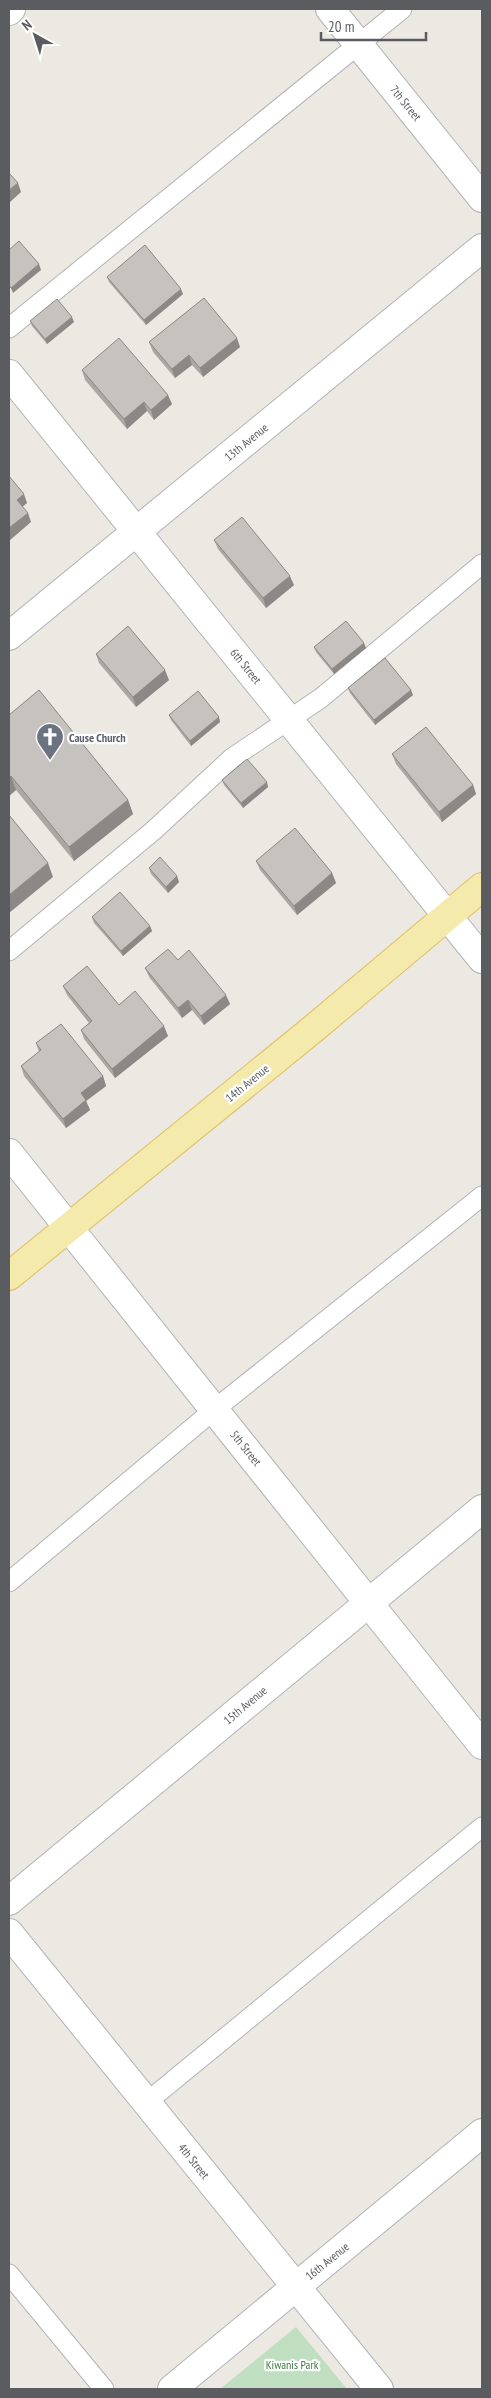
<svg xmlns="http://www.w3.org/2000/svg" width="491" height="2398" viewBox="0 0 491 2398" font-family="'PT Sans Narrow',sans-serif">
<rect width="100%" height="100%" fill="#ebe9e1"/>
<!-- green -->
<path fill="#c0dfc1" d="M296,2327l51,62h-127z"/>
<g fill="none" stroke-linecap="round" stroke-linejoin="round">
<defs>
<g id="service">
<path d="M9,328l393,-319"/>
<path d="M9,951l144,-120 79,-73 89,-60 161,-134"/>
<path d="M9,1582l206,-173 267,-213"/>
<path d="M147,2102l335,-275"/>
<path d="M9,2274l95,115"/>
</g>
<g id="minor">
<path d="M330,9l152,189"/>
<path d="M9,11l2,-2"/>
<path d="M9,374l473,585"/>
<path d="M9,636l473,-388"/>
<path d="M9,1153l473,592"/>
<path d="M9,1901l473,-392"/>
<path d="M172,2389l310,-256"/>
</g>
<path id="tertiary" d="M9,1933l370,456"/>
<path id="primary" d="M9,1276l304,-247 169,-142"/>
</defs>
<!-- service casing -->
<use href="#service" stroke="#b2b3b7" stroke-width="21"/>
<!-- minor casing -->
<use href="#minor" stroke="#b2b3b7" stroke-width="30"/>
<!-- tertiary casing -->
<use href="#tertiary" stroke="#b2b3b7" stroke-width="30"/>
<!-- primary casing -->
<use href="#primary" stroke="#dfc066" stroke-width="30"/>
<!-- service -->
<use href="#service" stroke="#fff" stroke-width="19"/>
<!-- minor -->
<use href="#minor" stroke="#fff" stroke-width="28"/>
<!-- tertiary -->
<use href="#tertiary" stroke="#fff" stroke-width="28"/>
<!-- primary -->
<use href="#primary" stroke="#f4eaac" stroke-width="28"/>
</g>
<!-- wall -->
<g fill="#aaa8a3">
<path d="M107,277l76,17 -37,31 -37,-43z"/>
<path d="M30,321l44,1 -27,22 -15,-18z"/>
<path d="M149,342l91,5 -37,30 -11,-12 -17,13 -22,-26z"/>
<path d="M82,370l90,34 -18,16 -7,-9 -20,18 -42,-49z"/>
<path d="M214,540l80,45 -28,23 -48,-59z"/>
<path d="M314,647l52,1 -32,26 -18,-22z"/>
<path d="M96,654l73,26 -33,27 -37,-44z"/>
<path d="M348,688l65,7 -38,30 -25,-32z"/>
<path d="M9,715l119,85 5,14 -59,47 -58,-71 -7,6z"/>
<path d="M169,715l51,7 -29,24 -20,-26z"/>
<path d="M392,754l81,31 3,9 -34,28 -46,-58z"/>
<path d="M222,780l46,7 -25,21 -19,-23z"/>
<path d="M256,861l76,12 4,10 -39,32 -37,-45z"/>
<path d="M149,868l30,14 -11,11 -17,-19z"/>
<path d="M92,917l58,9 2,5 -29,25 -29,-33z"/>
<path d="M178,960l52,44 -26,21 -12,-15 -10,8 -33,-41 -4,-9z"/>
<path d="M63,986l56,19 49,31 -53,42 -31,-39 -3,-9 8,-7 -22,-28z"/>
<path d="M36,1043l67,33 3,10 -20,15 4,9 -24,18 -42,-52 -3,-10 18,-14z"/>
</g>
<!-- shaded-wall -->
<g fill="#8b8885">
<path d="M18,183l3,9 -12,11v-13z"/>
<path d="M39,264l2,6 -28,23 -2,-5z"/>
<path d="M181,289l2,5 -37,31 -2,-5z"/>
<path d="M72,317l2,5 -27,22 -2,-5z"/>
<path d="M237,338l3,9 -37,30 -3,-9z"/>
<path d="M189,355l3,10 -17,13 -3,-9z"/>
<path d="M168,395l4,9 -18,16 -3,-10z"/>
<path d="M144,402l3,9 -20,18 -3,-10z"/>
<path d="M24,494l3,9 -7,6 -3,-9z"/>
<path d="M28,513l3,9 -22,19v-13z"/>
<path d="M290,576l4,9 -28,23 -3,-10z"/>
<path d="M364,643l2,5 -32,26 -2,-5z"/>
<path d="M165,670l4,10 -33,27 -3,-10z"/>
<path d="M411,690l2,5 -38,30 -1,-5z"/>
<path d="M219,717l1,5 -29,24 -1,-5z"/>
<path d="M11,776l5,14 -7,6v-18z"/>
<path d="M267,782l1,5 -25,21 -2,-5z"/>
<path d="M473,785l3,9 -34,28 -3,-10z"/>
<path d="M128,800l5,14 -59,47 -5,-14z"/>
<path d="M48,863l5,14 -44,36v-18z"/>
<path d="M332,873l4,10 -39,32 -3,-9z"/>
<path d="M177,876l2,6 -11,11 -2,-6z"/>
<path d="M150,926l2,5 -29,25 -2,-5z"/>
<path d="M226,995l4,9 -26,21 -3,-9z"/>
<path d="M188,1000l4,10 -10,8 -4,-10z"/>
<path d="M164,1026l4,10 -53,42 -3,-9z"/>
<path d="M103,1076l3,10 -20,15 4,9 -24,18 -3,-9 18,-26z"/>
</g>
<!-- building -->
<g fill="#c6c3be" stroke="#8b8885">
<path d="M9,173l9,10 -9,7z"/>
<path d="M19,241l20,23 -28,24 -2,-3v-35z"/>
<path d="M145,245l36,44 -37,31 -37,-43z"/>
<path d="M204,298l33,40 -37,30 -11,-13 -17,14 -23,-27z"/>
<path d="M57,299l15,18 -27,22 -15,-18z"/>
<path d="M119,338l49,57 -17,15 -7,-8 -20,17 -42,-49z"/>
<path d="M9,476l15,18 -7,6 11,13 -19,15z"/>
<path d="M242,517l48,59 -27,22 -49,-58z"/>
<path d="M346,621l18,22 -32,26 -18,-22z"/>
<path d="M128,626l37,44 -32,27 -37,-43z"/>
<path d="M385,658l26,32 -37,30 -26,-32z"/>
<path d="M39,690l89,110 -59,47 -58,-71 -2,2v-63z"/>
<path d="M198,691l21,26 -29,24 -21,-26z"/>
<path d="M426,727l47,58 -34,27 -47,-58z"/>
<path d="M247,759l20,23 -26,21 -19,-23z"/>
<path d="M9,815l39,48 -39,32z"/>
<path d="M295,828l37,45 -38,33 -38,-45z"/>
<path d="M160,857l17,19 -11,11 -17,-19z"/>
<path d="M120,892l30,34 -29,25 -29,-34z"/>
<path d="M168,949l10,11 11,-10 37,45 -25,21 -13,-16 -10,8 -33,-40z"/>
<path d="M87,966l32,39 16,-14 29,35 -52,43 -31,-39 11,-9 -29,-35z"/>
<path d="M61,1024l42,52 -22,17 5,7 -23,19 -42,-53 20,-16 -5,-7z"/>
</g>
<!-- icons -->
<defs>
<symbol id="church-pin" viewBox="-11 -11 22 30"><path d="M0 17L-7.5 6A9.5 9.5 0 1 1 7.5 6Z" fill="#6b7280" stroke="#fff"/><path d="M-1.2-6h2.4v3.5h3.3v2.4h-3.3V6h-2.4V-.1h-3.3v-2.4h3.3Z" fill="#fff"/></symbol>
</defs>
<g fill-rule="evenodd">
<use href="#church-pin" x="34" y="721" width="32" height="43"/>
</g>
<g text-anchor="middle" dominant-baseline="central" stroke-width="4.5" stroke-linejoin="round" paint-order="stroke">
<!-- street labels -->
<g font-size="12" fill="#5a5c60" stroke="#fff">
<text transform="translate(406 103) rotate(51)">7th Street</text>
<text transform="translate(246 442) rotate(-39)">13th Avenue</text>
<text transform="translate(246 666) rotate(51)">6th Street</text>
<text transform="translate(247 1083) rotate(-39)">14th Avenue</text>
<text transform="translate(246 1448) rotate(51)">5th Street</text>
<text transform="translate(245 1705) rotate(-40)">15th Avenue</text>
<text transform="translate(194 2161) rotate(51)">4th Street</text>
<text transform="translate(327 2261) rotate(-39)">16th Avenue</text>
</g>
<!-- worship labels -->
<g font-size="12" font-weight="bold" fill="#5b616d" stroke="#fff" text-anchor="start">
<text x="69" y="737">Cause Church</text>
</g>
<!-- park labels -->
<g font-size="12" fill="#3e7b42" stroke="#fff">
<text x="292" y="2364">Kiwanis Park</text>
</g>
</g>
<!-- border -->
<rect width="491" height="2398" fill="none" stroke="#5a5c60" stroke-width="20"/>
<!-- north arrow -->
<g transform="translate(35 35) rotate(321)" stroke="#ffffff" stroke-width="4" paint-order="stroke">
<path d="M0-4L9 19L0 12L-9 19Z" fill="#5a5c60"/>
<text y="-8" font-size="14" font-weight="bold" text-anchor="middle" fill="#5a5c60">N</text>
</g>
<!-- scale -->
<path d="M321 32v8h105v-8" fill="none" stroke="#5a5c60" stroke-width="2.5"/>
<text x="328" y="32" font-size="15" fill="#5a5c60" stroke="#ffffff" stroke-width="4" paint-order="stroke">20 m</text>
</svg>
